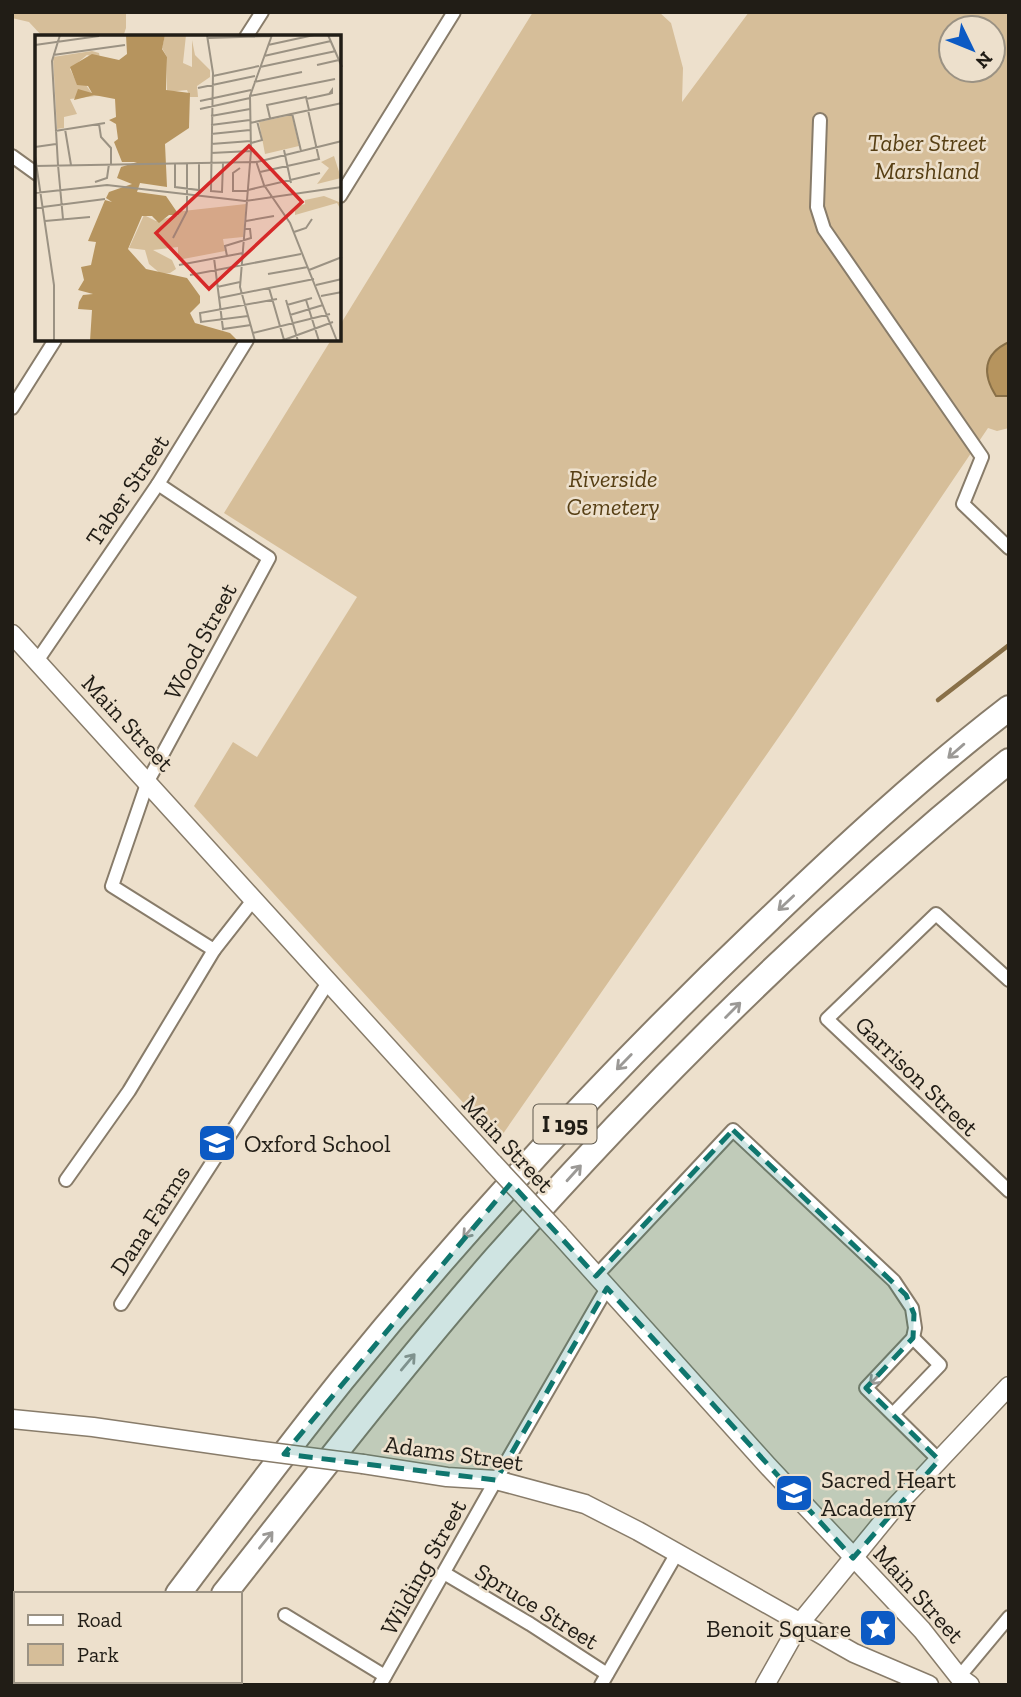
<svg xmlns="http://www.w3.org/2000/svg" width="1021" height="1697" viewBox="0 0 1021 1697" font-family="'Zilla Slab',serif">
<rect width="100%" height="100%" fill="#ede0cc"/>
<!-- green -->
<g fill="#d6be99" fill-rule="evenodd">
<path d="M12,12h114v16l-3,9h-80l-14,-15 -17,-4z"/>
<path d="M533,12h126l12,11 12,45 -1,34 67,-90h260v330l-8,4 -5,50h13v32l-12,3 -9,-3 -196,290 -294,423 -304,-335 39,-64 24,15 100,-160 -133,-84 107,-173h9v-15zM951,28h42v42h-42z"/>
</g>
<!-- water -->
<path fill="#b6945e" stroke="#897048" stroke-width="2" d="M1009,342v54h-13c-14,-22 -13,-42 13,-54z"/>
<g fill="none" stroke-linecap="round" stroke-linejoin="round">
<!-- stream -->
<path stroke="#897048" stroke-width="4.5" d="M938,700l71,-55"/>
<defs>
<g id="street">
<path d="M246,37l16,-25"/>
<path d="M820,120l-3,87 7,22 158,228 -19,47 46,44"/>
<path d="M12,156l25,18"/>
<path d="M340,196l114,-184"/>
<path d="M12,408l43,-68"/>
<path d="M158,484l111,74 -121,223 -36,105 102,64 40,-51"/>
<path d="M37,661l121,-177 89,-144"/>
<path d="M1009,980l-73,-66 -109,105 182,172"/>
<path d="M66,1180l63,-89 85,-141"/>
<path d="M596,1276l137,-146 161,151 18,27 3,20 -2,10 -47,50 73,72"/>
<path d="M121,1304l208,-323"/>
<path d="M893,1414l47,-49 -27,-27"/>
<path d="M444,1573l86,51 77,50"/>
<path d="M285,1615l100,61"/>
<path d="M959,1677l50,-60"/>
<path d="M380,1685l116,-205 111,-192"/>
<path d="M601,1685l76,-132"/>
</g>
<g id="secondary">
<path d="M12,634l481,529"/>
<path d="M559,1234l208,231 155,165 37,47 11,8"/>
<path d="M12,1419l81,8 161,23"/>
<path d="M363,1464l84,13 49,3 89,24 53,27 216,122 75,32"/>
<path d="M765,1685l35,-62 94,-115 115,-122"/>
</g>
<g id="highway">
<path d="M178,1594c54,-72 108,-144 164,-214 130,-160 270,-311 419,-453 79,-76 161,-152 248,-219"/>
<path d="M224,1594c89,-113 177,-227 272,-336 157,-178 329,-347 513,-497"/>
<path d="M116,1685l2,-4"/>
<path d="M162,1685l2,-4"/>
</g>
</defs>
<!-- street casing -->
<use href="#street" stroke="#887c6a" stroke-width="16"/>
<!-- secondary casing -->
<use href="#secondary" stroke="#887c6a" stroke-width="21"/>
<!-- highway casing -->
<use href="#highway" stroke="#887c6a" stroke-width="28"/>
<!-- street -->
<use href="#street" stroke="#fff" stroke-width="12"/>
<!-- secondary -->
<use href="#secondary" stroke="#fff" stroke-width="18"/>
<!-- highway -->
<use href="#highway" stroke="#fff" stroke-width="24"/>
<defs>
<g id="secondary-bridge">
<path d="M493,1163l66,71"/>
<path d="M254,1450l109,14"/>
</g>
</defs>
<!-- secondary-bridge casing -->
<use href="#secondary-bridge" stroke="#887c6a" stroke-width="21" stroke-linecap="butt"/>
<!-- secondary-bridge -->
<use href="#secondary-bridge" stroke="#fff" stroke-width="18"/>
</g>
<!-- one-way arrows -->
<defs><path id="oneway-shaft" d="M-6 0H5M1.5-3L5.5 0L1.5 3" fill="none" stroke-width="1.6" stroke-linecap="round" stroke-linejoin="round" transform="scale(1.75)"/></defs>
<g stroke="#9b9996">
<use href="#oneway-shaft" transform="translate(956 751) rotate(139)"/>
<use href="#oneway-shaft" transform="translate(786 903) rotate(137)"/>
<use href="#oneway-shaft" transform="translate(733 1010) rotate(-45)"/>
<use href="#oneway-shaft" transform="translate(624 1062) rotate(134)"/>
<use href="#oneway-shaft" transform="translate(574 1173) rotate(-48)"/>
<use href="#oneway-shaft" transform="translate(470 1230) rotate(131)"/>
<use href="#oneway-shaft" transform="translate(408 1362) rotate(-50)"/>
<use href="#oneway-shaft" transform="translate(877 1377) rotate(134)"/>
<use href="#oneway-shaft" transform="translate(266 1540) rotate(-51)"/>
</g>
<!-- marked area -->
<path fill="#0f766e" fill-opacity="0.2" stroke="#0f766e" stroke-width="5" stroke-dasharray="14 9" stroke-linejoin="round" d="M733,1130l173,165 8,19 -1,24 -47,50 73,72 -86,98 -246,-270 -111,192 -212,-26 227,-271 85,93z"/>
<!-- icons -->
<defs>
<symbol id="school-square" viewBox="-11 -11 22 22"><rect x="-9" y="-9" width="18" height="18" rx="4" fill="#0c5ac4" stroke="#ede0cc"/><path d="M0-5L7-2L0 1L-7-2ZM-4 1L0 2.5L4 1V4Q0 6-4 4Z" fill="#fff"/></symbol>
<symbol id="sight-square" viewBox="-11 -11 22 22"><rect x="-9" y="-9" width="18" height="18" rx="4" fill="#0c5ac4" stroke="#ede0cc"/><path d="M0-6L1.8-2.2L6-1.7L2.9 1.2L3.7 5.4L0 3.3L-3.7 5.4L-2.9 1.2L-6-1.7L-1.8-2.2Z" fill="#fff"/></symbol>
</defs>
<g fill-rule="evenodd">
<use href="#school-square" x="195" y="1121" width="44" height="44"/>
<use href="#school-square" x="772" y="1471" width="44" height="44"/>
<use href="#sight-square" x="856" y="1606" width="44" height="44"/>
</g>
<g text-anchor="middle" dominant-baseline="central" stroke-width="5" stroke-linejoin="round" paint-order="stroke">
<!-- shield labels -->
<rect fill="#ede0cc" stroke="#5e584d" stroke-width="2" x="533.5" y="1104.5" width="63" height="39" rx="5"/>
<g font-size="23" font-weight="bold" fill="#211d16">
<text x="565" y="1124">I 195</text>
</g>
<!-- park labels -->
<g font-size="24" font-style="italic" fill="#573f14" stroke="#ede0cc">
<text x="927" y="142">Taber Street<tspan x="927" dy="28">Marshland</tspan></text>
<text x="613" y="478">Riverside<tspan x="613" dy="28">Cemetery</tspan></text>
</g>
<!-- street labels -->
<g font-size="24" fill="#211d16" stroke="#ede0cc">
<text transform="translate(127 490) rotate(-56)">Taber Street</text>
<text transform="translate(200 641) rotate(-62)">Wood Street</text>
<text transform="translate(128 723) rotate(47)">Main Street</text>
<text transform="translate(917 1076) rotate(44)">Garrison Street</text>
<text transform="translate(508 1144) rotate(47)">Main Street</text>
<text transform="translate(150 1220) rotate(-57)">Dana Farms</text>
<text transform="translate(454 1453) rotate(8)">Adams Street</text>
<text transform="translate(423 1567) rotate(-61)">Wilding Street</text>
<text transform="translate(919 1594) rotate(48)">Main Street</text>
<text transform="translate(537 1606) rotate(32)">Spruce Street</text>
</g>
<!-- poi labels -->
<g font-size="24" fill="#211d16" stroke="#ede0cc" text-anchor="start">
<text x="244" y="1143">Oxford School</text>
<text x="821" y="1479">Sacred Heart<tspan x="821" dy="28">Academy</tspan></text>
<text x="851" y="1628" text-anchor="end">Benoit Square</text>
</g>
</g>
<!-- overview -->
<g transform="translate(35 35)">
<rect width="306" height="306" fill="#ede0cc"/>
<path d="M130,0h21l-3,28 9,4v-27l3,15 15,15v7l-13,9 1,11h-8l-3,-7 -20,2v-35l-5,-9zM57,16l7,2 1,6 -13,-4 -17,14 8,16h8l7,10h11l-34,4 7,15 -13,3v11l-7,1 -4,-72zM257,80l7,31 -34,8 -6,-32zM299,121l7,22 -24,6 12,-16 -8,-6zM306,156v19l-4,-7 -42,12v-8l10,-3v-4l19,-4 15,6zM211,169l-3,33 -20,2 2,12 -47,9v-13l-25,3 19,10 4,9 -6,4 -9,1 -12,-10 -4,-14 -16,-2 15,-33 12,6 23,-6 -5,-3z" fill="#d6be99"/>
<path d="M91,0h39l-3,14 5,8 -1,33 24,3 -1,35 -24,16 2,43 -27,-4 -3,9 29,4 13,19h-10l-10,8 -7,-7h-10l-14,33 18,20 41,9 13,18v7l-10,10 5,10 35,10 8,8h-148l2,-31 -14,-1 1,-7 4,-7 10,-1 -15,-4 6,-10 -3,-13 10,-2 5,-23 -8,-1 17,-41 7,2 -6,-4 3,-6 23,-8 -15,-6 4,-11 16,-5h-15l-8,-20 4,-3 -2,-15 -7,-4 7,-3 -1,-18 -21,-4 -20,5 4,-11 14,4 -4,-7 -11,-1 -7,-18 22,-13 27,6 8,-6z" fill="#b6945e"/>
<path fill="none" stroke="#9b9283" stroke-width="2" d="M172,0l6,38 -2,118 11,1 1,-29M293,0l14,32M173,3l63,-2M0,10l64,-9M233,10l46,-10M18,20l72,-10M229,21l67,-15M282,30l22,-5M225,32l76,-16M178,41l46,-10M219,47l48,-10M163,53l57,-12M215,61l85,-17M271,64l23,-5 3,-1v-3l-3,4M165,66l51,-11M165,74l50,-11M257,78l9,38M176,81l39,-7M235,83l-3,-13 39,-8 3,13M215,88l92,-20M64,89l2,13 10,11v16M176,90l39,-5M30,94l6,36M20,96l50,-8M176,99l39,-4M216,108l11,-3 -5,-19M176,109l40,-3M0,112l21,-3M249,115l7,33M176,118l40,-2M0,121l19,129v56M221,126l8,24 26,38 47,118M140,128v24l24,3v-27M23,130l5,54M23,130l-6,-104 8,-26M0,131l222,-4 85,-21M205,133l-7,5v18h15M225,137l59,-13 -11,-49M60,147l12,-4 2,-14M213,155l72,-17M0,158l72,-8 138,16 97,-14M0,173l70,-9M10,186l45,-4M211,186l28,-5M259,197l12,-4 6,-9M138,203l14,-27v-48M192,221l-2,-10 26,-8 -1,-9h-5M179,223l9,71 28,-4M144,230l64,-12M274,235l33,-13M233,239l40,-7M155,240l111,-21M281,250l26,-6M182,252l23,-5M234,253l15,52M286,261l21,-4M184,263l95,-19M251,265l12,41M271,265l13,41M252,270l25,-7M255,280l33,-10M213,281l-47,6 -1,-9 77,-14M218,298l77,-19M220,306l-15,-54 11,-136 -1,-55 22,-61M246,306l52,-19"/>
<path fill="#d62828" fill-opacity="0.15" stroke="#d62828" stroke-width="3.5" d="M214,111l53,56 -93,87 -53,-56z"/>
<rect width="306" height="306" fill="none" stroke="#211d16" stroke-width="3.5"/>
</g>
<!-- border -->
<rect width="1021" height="1697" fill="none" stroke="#211d16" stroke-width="28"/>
<!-- legend -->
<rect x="14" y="1592" width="228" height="91" fill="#ede0cc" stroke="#9b9283" stroke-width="2"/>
<rect x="28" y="1615" width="35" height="10" fill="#ffffff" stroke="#9b9283" stroke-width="2"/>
<text x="77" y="1627" font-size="21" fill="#211d16">Road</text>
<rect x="28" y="1644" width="35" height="21" fill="#d6be99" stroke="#9b9283" stroke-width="2"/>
<text x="77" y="1662" font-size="21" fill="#211d16">Park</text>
<!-- north arrow -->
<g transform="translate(972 49) rotate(133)"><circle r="33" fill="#ede0cc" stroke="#9b9283" stroke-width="2"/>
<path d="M0-5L12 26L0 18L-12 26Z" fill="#0c5ac4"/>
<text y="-10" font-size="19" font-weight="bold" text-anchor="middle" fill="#211d16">N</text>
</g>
</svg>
